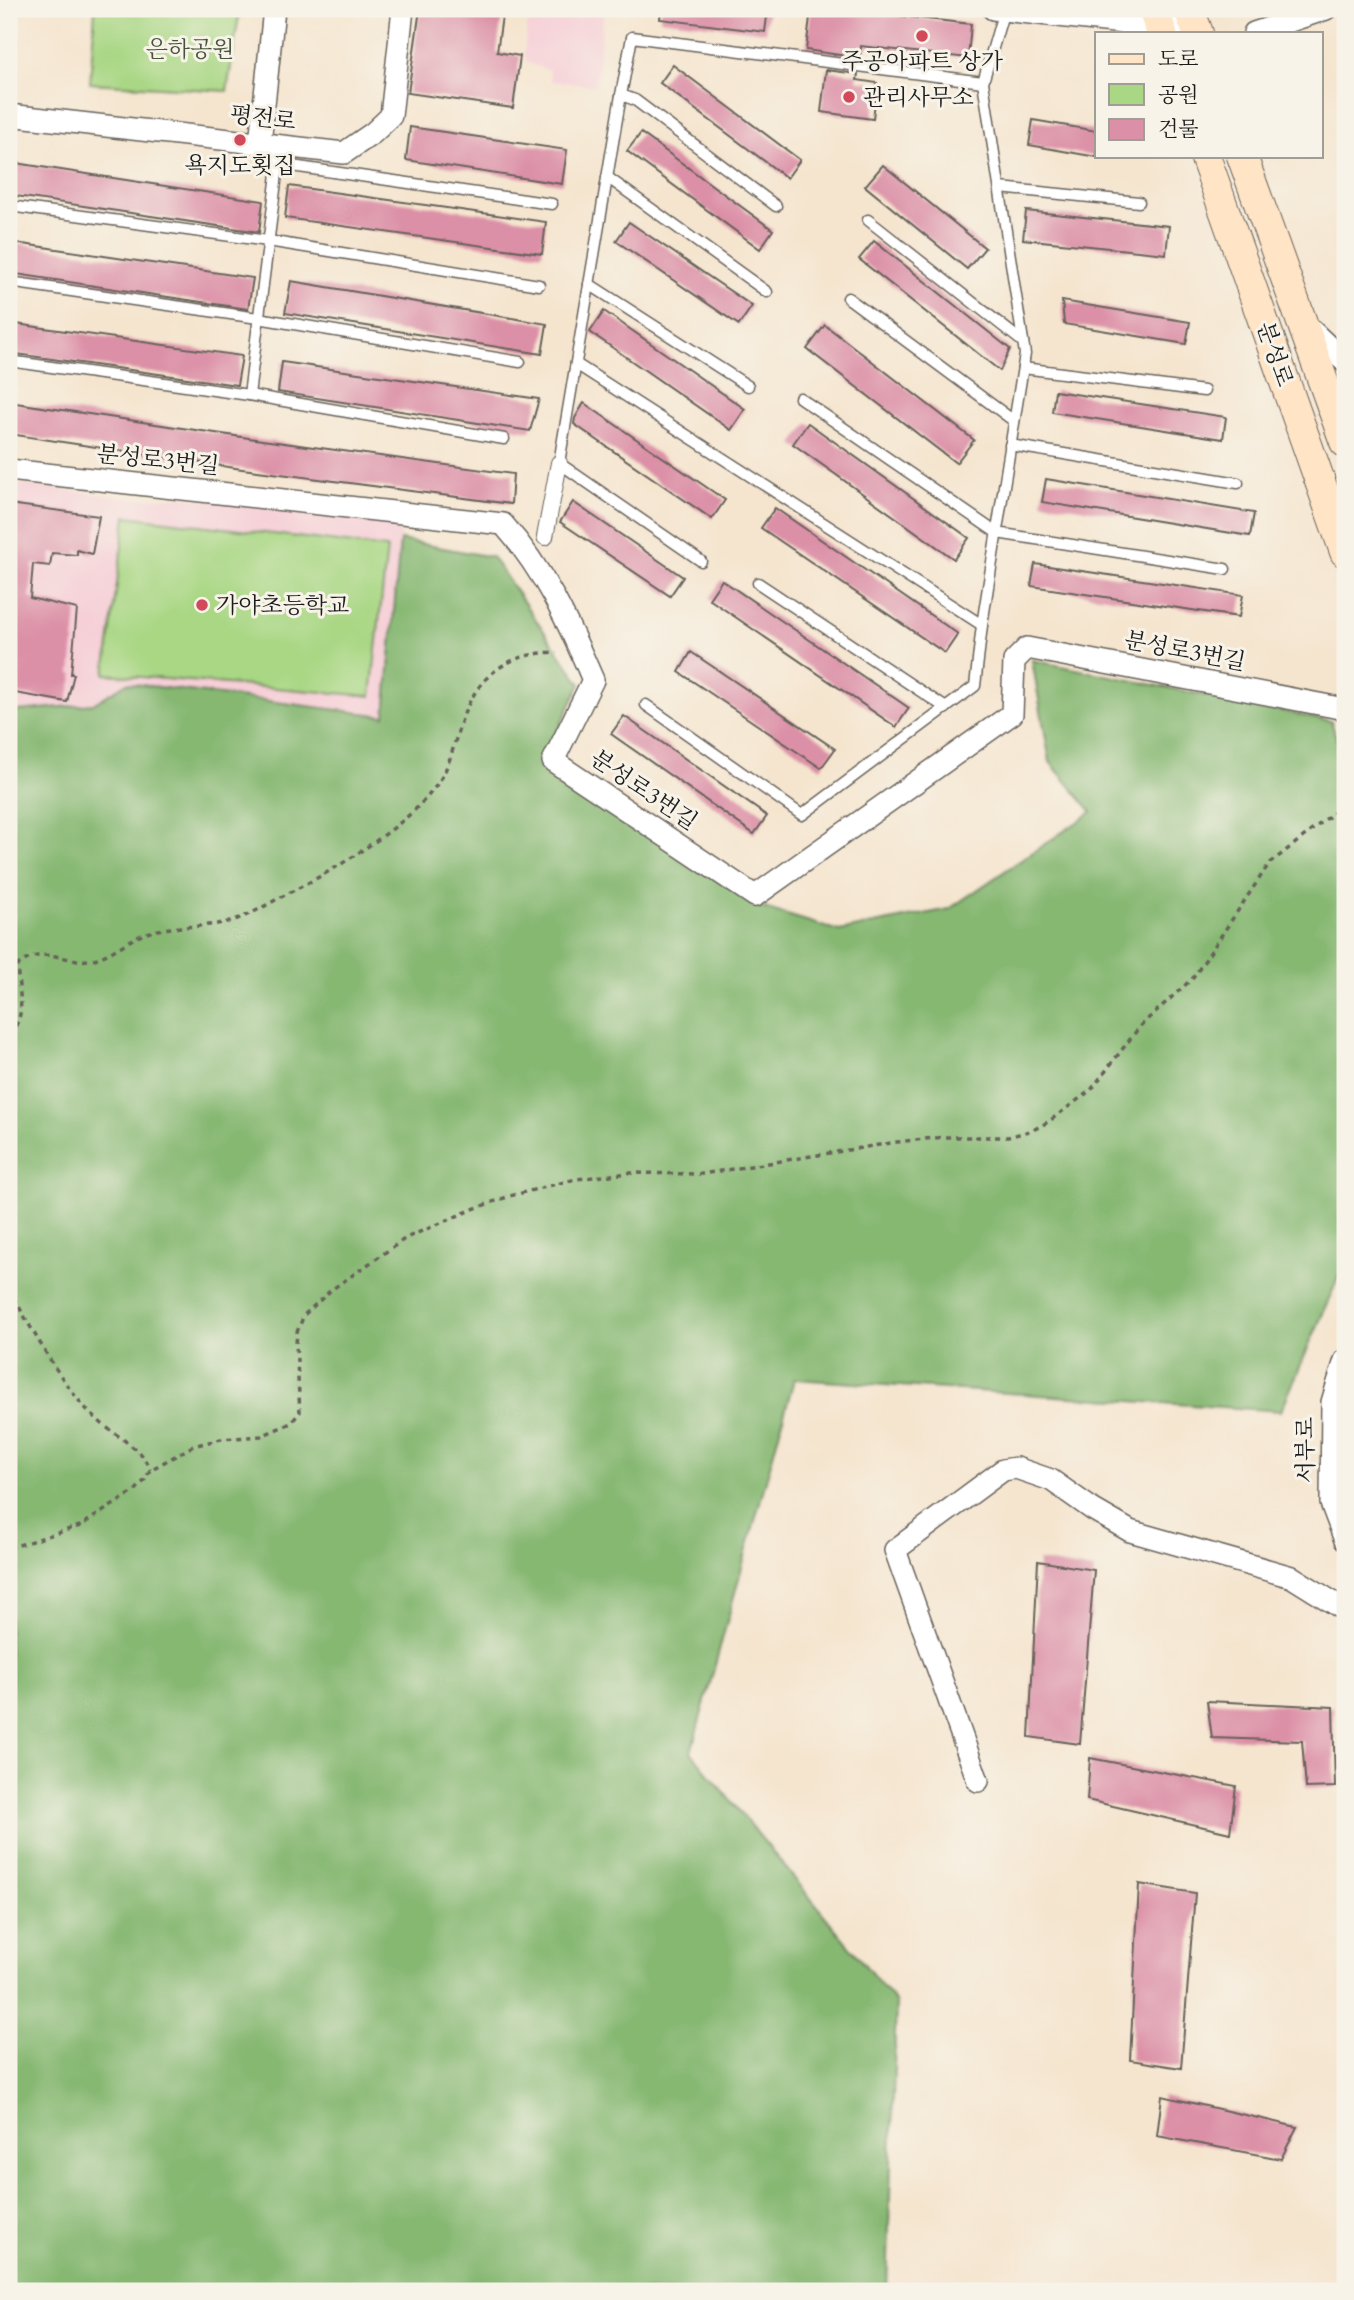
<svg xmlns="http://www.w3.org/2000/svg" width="1354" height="2300" viewBox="0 0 1354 2300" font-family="Cardo,'Noto Serif KR',serif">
<rect width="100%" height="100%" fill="#f7f3e8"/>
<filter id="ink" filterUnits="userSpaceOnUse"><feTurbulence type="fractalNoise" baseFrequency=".0143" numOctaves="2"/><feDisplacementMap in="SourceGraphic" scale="14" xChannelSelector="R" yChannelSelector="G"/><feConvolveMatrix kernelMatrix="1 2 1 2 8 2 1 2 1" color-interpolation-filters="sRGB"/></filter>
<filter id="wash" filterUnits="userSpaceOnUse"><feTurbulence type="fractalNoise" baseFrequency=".00686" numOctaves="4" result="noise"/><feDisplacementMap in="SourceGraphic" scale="28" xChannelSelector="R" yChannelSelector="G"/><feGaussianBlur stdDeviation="1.57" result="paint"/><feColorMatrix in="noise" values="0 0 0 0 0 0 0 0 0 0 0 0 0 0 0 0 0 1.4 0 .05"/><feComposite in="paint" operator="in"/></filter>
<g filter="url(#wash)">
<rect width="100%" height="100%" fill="#f5e5cf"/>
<!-- built -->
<g fill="#f6cfd7">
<path d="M529,9h75l-8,77 -45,-5 -2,-11 -21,-7 -4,-8z"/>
<path d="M9,482l124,17 49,-3 219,30 -16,190 -258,-33 -34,21 -75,7 -9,5z"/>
</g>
<!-- green -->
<g fill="#a9d784" stroke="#627a50" stroke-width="2">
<path d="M95,9h145l-13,82 -137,-8z"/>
<path d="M126,516l261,32 -16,148 -266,-22z"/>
</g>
<!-- forest -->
<path fill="#86b872" stroke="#516a47" stroke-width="2" d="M400,540l92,17 89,127 -41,81 221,142 78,24 110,-22 143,-97 -42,-50 -18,-102 299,61 14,43v498l-64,149 -487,-32 -103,373 205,251 -9,288h-878v-1575l9,-5 75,-7 34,-21 258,33z"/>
<g id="blocks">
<!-- building -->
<g fill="#dc90a7">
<path d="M420,9h83l-6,43 23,4 -7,52 -105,-15z"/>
<path d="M661,9h107l-3,23 -105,-13z"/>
<path d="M811,9h44l10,1 -1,2 107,12 -3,34 -107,-12 -1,12 -54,-8z"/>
<path d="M673,65l127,95 -13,18 -127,-95z"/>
<path d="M826,70l32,4 -1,6 20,3 -4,36 -52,-7z"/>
<path d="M1033,120l64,11v26l-68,-12z"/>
<path d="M410,127l157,23 -5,34 -156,-24z"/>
<path d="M641,133l132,97 -13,19 -133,-98z"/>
<path d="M9,162l254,39 -4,31 -250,-37z"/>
<path d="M883,165l102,83 -18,21 -102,-83z"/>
<path d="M289,186l257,36 -4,32 -257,-36z"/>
<path d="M1026,211l143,15 -3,28 -143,-15z"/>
<path d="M629,222l123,84 -13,19 -123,-84z"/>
<path d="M874,241l136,108 -10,22 -141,-112z"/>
<path d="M9,242l244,36 -5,31 -239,-36z"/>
<path d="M291,281l256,43 -5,30 -257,-41z"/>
<path d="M1062,301l128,21 -4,22 -122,-20z"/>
<path d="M604,311l141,98 -14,21 -141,-98z"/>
<path d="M9,323l233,33 -5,29 -228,-32z"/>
<path d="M825,325l149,115 -18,23 -149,-114z"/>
<path d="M282,362l257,37 -9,32 -252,-39z"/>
<path d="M1055,391l171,26 -3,22 -171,-27z"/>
<path d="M9,402l253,38 251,34 -2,30 -269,-35 -233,-35z"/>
<path d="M584,403l141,97 -13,19 -138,-95 1,-6z"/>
<path d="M808,423l161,115 -15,21 -161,-115z"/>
<path d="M1046,479l208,34 -4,23 -208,-34z"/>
<path d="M573,502l110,75 -13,19 -110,-74z"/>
<path d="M9,504l90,12 -7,38 -15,-4v5l-25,-2 -2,13 -17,-2 -3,34 47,11 -6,65h3l-7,28 -58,-10v-94l5,-37 -5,-1z"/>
<path d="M775,508l183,126 -13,19 -184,-125z"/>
<path d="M1035,564l208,31 -4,22 -208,-31z"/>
<path d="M722,580l187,128 -13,19 -187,-128z"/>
<path d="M691,652l144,97 -14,19 -142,-96z"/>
<path d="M624,716l143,100 -13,18 -143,-100z"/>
<path d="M1038,1561l56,9 -14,174 -51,-7z"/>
<path d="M1207,1701l126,6 2,80 -29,1 -4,-47 -90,-3z"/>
<path d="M1090,1758l146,28 -6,47 -143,-33z"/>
<path d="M1139,1884l56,9 -14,175 -51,-8z"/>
<path d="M1162,2096l135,31 -16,32 -124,-23z"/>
</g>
</g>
</g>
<g filter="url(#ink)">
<use href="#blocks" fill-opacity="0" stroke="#68625b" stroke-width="2"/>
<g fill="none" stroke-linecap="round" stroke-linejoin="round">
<defs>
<g id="service">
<path d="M621,95l-62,368 142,98"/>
<path d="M278,164l274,40"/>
<path d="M607,177l160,115"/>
<path d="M1000,188l139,14"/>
<path d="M9,206l259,35 271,44"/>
<path d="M776,206l-141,-106 -14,-5 11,-58 351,45 21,-72"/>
<path d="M868,220l155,122"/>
<path d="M9,282l249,36 262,44"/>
<path d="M589,284l159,102"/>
<path d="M848,298l166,123"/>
<path d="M9,361l240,34 255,44"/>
<path d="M576,364l406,261"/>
<path d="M1023,368l181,23"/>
<path d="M249,395l30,-237"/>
<path d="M800,398l197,135 228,36"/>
<path d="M1010,445l228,38"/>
<path d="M758,583l188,125"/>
<path d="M646,705l156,110 173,-129 7,-61 43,-271 -42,-272"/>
</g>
<path id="pedestrian" d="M545,537l14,-74"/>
<g id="minor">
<path d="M993,9l167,18 36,2"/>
<path d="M1254,33l72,-24"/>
<path d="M9,115l335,38 29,-20 18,-17 12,-107"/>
<path d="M260,143l14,-134"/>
<path d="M1306,325l39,37"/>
<path d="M9,470l494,54c41,46 66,100 90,156l-40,81 202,135 257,-182 2,-53 13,-13 318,61"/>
<path d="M1345,1360l-13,42 -1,101 14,37"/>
<path d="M978,1781l-83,-231 108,-80 13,-2 35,12 41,29 38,22 162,46 53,33"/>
</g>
<g id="secondary">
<path d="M1153,9l9,24"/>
<path d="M1189,9l9,24"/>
<path d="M1205,156l140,396"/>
<path d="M1242,156l103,286"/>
</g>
</defs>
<!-- service casing -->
<use href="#service" stroke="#68625b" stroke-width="13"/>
<!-- pedestrian casing -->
<use href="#pedestrian" stroke="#68625b" stroke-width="18"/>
<!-- minor casing -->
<use href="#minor" stroke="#68625b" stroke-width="24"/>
<!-- secondary casing -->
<use href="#secondary" stroke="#68625b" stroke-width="32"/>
<!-- path -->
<g stroke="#68625b" stroke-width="3.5" stroke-dasharray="5 5" stroke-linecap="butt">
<path d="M9,1034c21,-21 7,-43 9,-69 29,-22 49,1 76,-6 19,-5 34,-20 53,-26 26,-9 56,-4 84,-12 18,-5 35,-16 52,-25 27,-14 54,-28 78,-45 29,-19 60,-42 79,-71 10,-16 14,-36 20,-55 16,-49 46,-72 97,-73"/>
<path d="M9,1290c25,41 55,102 91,132 18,16 41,25 50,48"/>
<path d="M9,1548l71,-22 55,-35 10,-11 5,-10 43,-24 28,-7 40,-3 30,-13 9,-11 -4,-68 1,-12 7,-17 27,-25 75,-52 67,-29 37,-13 66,-17 53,-6 73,1 195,-32 47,-5h64l25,-7 15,-8 43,-32 50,-65 52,-47 76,-114 76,-60"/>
</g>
<!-- service -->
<use href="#service" stroke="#fff" stroke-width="10"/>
<!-- pedestrian -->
<use href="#pedestrian" stroke="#fff" stroke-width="16"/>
<!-- minor -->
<use href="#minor" stroke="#fff" stroke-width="21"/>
<!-- secondary -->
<use href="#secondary" stroke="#ffe4c6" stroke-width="30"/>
</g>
</g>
<!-- markers -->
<g fill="#d1495b" stroke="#f7f3e8" stroke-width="2.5">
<circle cx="922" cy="36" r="7"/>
<circle cx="849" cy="97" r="7"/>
<circle cx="240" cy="140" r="7"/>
<circle cx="202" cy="605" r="7"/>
</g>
<g text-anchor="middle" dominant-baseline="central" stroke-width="6" stroke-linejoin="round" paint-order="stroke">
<!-- park labels -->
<g font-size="23" fill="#46543b" stroke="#f7f3e8">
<text x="190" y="49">은하공원</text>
</g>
<!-- poi labels -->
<g font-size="23" fill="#1c1c1c" stroke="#f7f3e8">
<text x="922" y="61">주공아파트 상가</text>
<text x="863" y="97" text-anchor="start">관리사무소</text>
<text x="240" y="165">욕지도횟집</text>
<text x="216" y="605" text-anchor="start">가야초등학교</text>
</g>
<!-- street labels -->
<g font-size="23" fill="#1c1c1c" stroke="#f7f3e8">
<text transform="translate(263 118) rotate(7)">평전로</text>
<text transform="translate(1275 354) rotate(71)">분성로</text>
<text transform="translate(158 460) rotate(6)">분성로3번길</text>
<text transform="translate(1185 651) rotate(11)">분성로3번길</text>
<text transform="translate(644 790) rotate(34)">분성로3번길</text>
<text transform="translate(1305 1450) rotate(-90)">서부로</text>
</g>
</g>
<!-- margin -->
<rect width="1354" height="2300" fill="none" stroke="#f7f3e8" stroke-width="35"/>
<!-- legend -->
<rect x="1095" y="32" width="228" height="126" fill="#f7f3e8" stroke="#9f9d96" stroke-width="2"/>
<rect x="1109" y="54" width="35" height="10" fill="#ffe4c6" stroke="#9f9d96" stroke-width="2"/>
<text x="1158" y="66" font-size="21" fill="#1c1c1c">도로</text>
<rect x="1109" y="84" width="35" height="21" fill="#a9d784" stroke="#9f9d96" stroke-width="2"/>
<text x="1158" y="102" font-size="21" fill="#1c1c1c">공원</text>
<rect x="1109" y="119" width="35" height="21" fill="#dc90a7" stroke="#9f9d96" stroke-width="2"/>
<text x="1158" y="136" font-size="21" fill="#1c1c1c">건물</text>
</svg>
